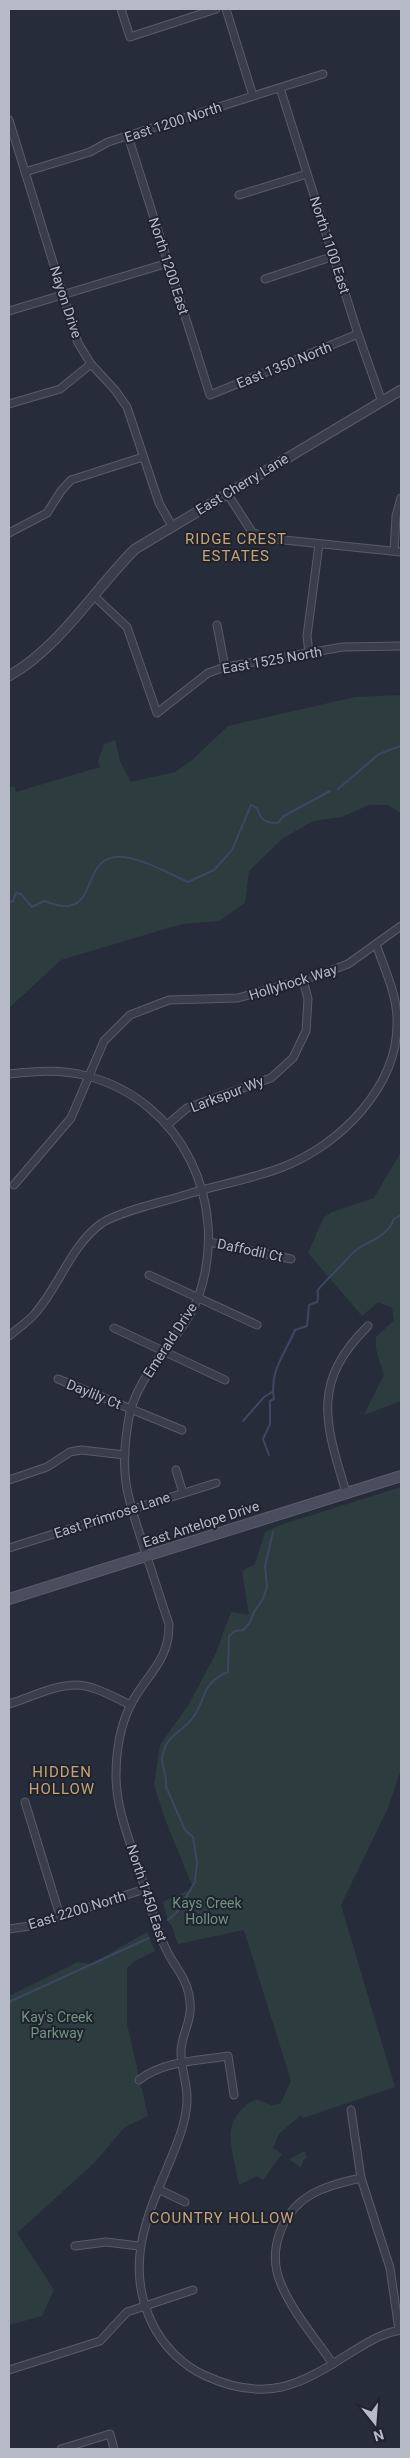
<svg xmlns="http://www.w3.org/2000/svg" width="410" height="2458" viewBox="0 0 410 2458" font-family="Roboto,sans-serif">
<rect width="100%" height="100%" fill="#272c3a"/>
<!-- green -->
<g fill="#2d3c3f">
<path d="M401,695v118l-13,-8h-19l-27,12 -29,4 -31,18 -33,32 -4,32 -26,18 -37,3 -121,36 -52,48v-220l5,-2 2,6 84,-25 -2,-6 6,-17 11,-4 5,21 11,21 44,-10 17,-12 36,-34 127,-29z"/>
<path d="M401,1152v249l-37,14 20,-40 -8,-26v-12l18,-17 -2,-12 -14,-6 -16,14 -54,-63 16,-36 8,-5 42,-14z"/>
<path d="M401,1487v283l-13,38 -47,97 54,182 -92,31 -2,-3 -22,19 -6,14 9,6 -19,26 -6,-4 -18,9c-6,-35 -22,-65 17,-86l15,6 9,-1 11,-23 -47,-151 -66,14 -7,-20h-2l-6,-22 30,-14 -28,-69 -11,-34 6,-40 29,-41 27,-51 15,-41 18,3 -7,-44 13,-7 10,-32 15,-7z"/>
<path d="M147,1932l8,19 -20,10 -8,7v56l21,92 -23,11 -31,36 -77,70 37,57 -12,26 -33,9v-329l69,-34 13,2z"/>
<path d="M305,2151l2,7 -4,2 -2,8 -12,-9z"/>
</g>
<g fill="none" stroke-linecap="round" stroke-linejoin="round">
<!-- stream -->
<g stroke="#3e4761" stroke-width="2">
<path d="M338,789l41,-35 22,-8"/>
<path d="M9,903l4,-2 3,-8 5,1 11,13 12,-6c57,23 34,-39 71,-44 19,-3 55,17 73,25l26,-12 18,-20 19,-45 6,3c4,12 8,15 21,15l6,-7 46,-25"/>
<path d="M243,1421l21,-24 8,-5"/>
<path d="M269,1455l-6,-16 7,-15v-23l4,-2c-5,-28 11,-45 21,-69l12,-4 2,-21 8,-3c2,-4 0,-8 1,-12 3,-5 26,-27 32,-34 10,-14 36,-15 44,-37l7,-4"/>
<path d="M168,1920l10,-9 17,-29 2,-20 -4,-25 -8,-7 -19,-43c2,-14 -8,-22 -2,-37 4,-15 19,-19 28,-31 14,-18 9,-37 36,-47l1,-36 6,-5 8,-1 6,-6 5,-12 9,-13 4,-12 -2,-21 8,-34"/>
<path d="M9,2002l140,-64"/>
</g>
<defs>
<g id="minor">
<path d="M121,9l9,28 86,-28"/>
<path d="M226,9l27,87"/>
<path d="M280,88l78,246 24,68"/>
<path d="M9,120l69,223 13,21 24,26 12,17 32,96 13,23"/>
<path d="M128,136l82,259 148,-61"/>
<path d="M25,172l65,-20 18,-10 215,-68"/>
<path d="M239,195l68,-21"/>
<path d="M265,279l69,-23"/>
<path d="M9,311l159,-48"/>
<path d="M9,404l51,-15 31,-25"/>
<path d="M227,493l25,39 13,6 136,14"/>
<path d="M9,533l38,-20 14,-22 10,-11 72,-23"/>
<path d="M394,551l2,-35 5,-18"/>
<path d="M93,595l34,32 30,86 51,-40 17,-6 118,-20 58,-1"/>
<path d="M217,625l8,42"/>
<path d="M309,653l-2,-17 12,-92"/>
<path d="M9,1074c27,-3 52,-5 78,2 96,25 143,128 112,219 -16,45 -64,76 -71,128 -3,19 -5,40 -2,60 3,21 11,42 17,62 9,26 17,53 26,79 1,37 -24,52 -39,82 -10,21 -14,47 -14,70 0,34 15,68 25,100 8,24 14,50 25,73 7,16 20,28 23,46 5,24 -6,34 -8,55 -1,17 7,34 6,51 -1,22 -9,40 -17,60 -23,55 -46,104 -18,162 11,23 31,43 54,53 60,27 93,10 144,-23 17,-10 31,-20 51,-23"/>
<path d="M167,1125l20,-17 84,-30 22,-20 13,-27 2,-32 -5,-19"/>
<path d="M14,1185l57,-67 33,-77 26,-26 39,-15 69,-2 78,-22 32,-12 53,-38"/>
<path d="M209,1242l82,17"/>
<path d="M149,1275l108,50"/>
<path d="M114,1328l111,52"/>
<path d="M9,1336c9,-8 21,-15 28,-25 23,-27 35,-67 65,-88 19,-12 61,-21 83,-28 32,-10 67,-16 98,-28 58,-23 116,-81 114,-147 0,-26 -13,-52 -21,-76"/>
<path d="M58,1379l124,51"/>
<path d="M176,1470l7,23"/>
<path d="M9,1480l38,-13 23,-15 11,-2 44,5"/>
<path d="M346,1492c-21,-69 -35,-110 22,-166"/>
<path d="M9,1548l207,-65"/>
<path d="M9,1704c20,-6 45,-19 67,-19 18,0 39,13 55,20"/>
<path d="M25,1802l35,114"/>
<path d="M9,1929l21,-3 115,-37"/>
<path d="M139,2080c24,-19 59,-19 89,-24l6,39"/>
<path d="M351,2110l10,68 29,90 9,62"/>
<path d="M158,2189l27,13"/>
<path d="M75,2246l31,-4 33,4"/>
<path d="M333,2364c-17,-25 -40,-51 -52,-80 -15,-35 2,-77 37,-93 13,-6 29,-10 43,-13"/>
<path d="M9,2370l91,-29 27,-29 66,-22"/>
<path d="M61,2449l49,-15 4,15"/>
</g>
<path id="tertiary" d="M9,676c52,-30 84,-85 126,-127l266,-159"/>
<path id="secondary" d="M9,1599l392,-123"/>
</defs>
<!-- minor casing -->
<use href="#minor" stroke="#585c69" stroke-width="9"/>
<!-- tertiary casing -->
<use href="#tertiary" stroke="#585c69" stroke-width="11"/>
<!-- secondary casing -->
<use href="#secondary" stroke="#585c69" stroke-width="12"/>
<!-- minor -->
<use href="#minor" stroke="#3a3e4b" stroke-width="7"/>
<!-- tertiary -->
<use href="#tertiary" stroke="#3a3e4b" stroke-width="9"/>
<!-- secondary -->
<use href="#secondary" stroke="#494d5d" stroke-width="10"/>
</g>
<g text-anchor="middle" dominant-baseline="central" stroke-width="4" stroke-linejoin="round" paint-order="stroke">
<!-- street labels -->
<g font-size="14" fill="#b6b9c6" stroke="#1f2330">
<text transform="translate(173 122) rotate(-18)">East 1200 North</text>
<text transform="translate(330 245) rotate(72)">North 1100 East</text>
<text transform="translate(169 266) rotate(72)">North 1200 East</text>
<text transform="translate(66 302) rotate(72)">Nayon Drive</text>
<text transform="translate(284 365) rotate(-22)">East 1350 North</text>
<text transform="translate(242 484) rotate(-31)">East Cherry Lane</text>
<text transform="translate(272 660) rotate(-10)">East 1525 North</text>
<text transform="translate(293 982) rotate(-17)">Hollyhock Way</text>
<text transform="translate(227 1094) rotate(-21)">Larkspur Wy</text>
<text transform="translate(250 1250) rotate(12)">Daffodil Ct</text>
<text transform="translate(170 1340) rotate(-57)">Emerald Drive</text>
<text transform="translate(94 1394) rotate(22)">Daylily Ct</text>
<text transform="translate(112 1515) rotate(-18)">East Primrose Lane</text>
<text transform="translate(201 1524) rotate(-18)">East Antelope Drive</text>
<text transform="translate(147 1893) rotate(72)">North 1450 East</text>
<text transform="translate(77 1910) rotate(-17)">East 2200 North</text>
</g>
<!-- park labels -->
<g font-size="14" fill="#70947e" stroke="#1f2330">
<text x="207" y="1903">Kays Creek<tspan x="207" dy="16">Hollow</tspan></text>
<text x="57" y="2017">Kay's Creek<tspan x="57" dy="16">Parkway</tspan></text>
</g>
<!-- neighbourhood labels -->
<g font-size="15" letter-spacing="1" fill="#c7a470" stroke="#1f2330">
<text x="236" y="539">RIDGE CREST<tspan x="236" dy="17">ESTATES</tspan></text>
<text x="62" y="1772">HIDDEN<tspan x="62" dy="17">HOLLOW</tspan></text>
<text x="222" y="2218">COUNTRY HOLLOW</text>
</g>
</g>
<!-- border -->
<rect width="410" height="2458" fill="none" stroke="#b6b9c6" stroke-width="20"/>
<!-- north arrow -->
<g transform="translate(375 2423) rotate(163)" stroke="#1f2330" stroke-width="4" paint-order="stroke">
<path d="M0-4L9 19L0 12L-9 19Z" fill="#b6b9c6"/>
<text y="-8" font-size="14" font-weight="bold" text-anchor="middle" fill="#b6b9c6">N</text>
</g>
</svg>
